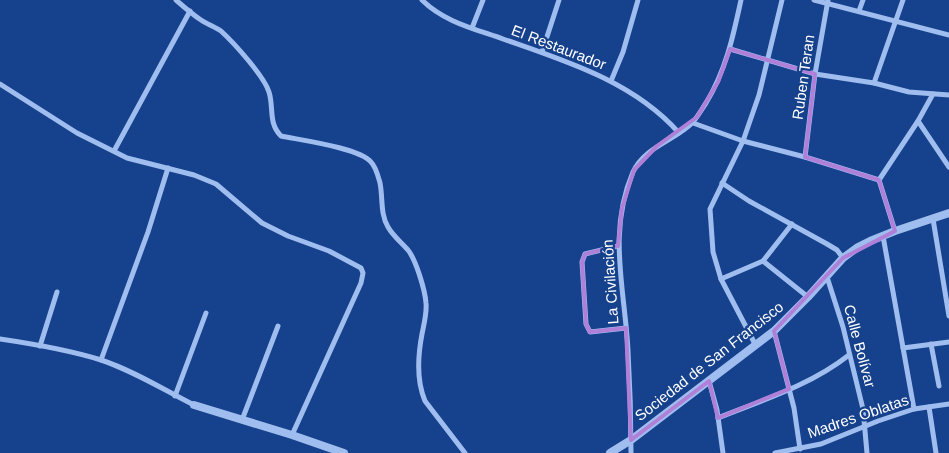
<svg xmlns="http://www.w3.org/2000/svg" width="949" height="453" viewBox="0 0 949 453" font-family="Arial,sans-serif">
<rect width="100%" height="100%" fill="#16418c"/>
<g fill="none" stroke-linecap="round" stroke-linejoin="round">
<!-- minor -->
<g stroke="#9fbeef" stroke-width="5">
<path d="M176,0c8,7 16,14 25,20 6,4 14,7 20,11 13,12 43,45 48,61 5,16 -1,31 12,44 19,4 79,12 90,26 5,5 7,14 9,21 3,14 0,31 8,44 5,9 13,15 20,23 8,10 17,40 18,53 1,10 -2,21 -4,31 -4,21 -6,46 3,67l40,52"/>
<path d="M422,0c22,22 53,29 81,39 63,22 131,43 176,94"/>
<path d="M814,0l135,35"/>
<path d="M859,11l4,-11"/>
<path d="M472,28l11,-28"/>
<path d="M730,49l85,25 59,9 35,9 40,3"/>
<path d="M542,52l17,-52"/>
<path d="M611,81l12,-29 15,-52"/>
<path d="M874,83l29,-83"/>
<path d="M0,84l77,49 50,25 67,17 22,9 46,39 26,13 41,15 32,17 2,5 -2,10 -69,152"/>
<path d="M918,121l31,46"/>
<path d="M693,123l50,18 62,16 74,23"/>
<path d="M114,151l76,-140"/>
<path d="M805,157l10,-83 13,-74"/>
<path d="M722,183l27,18 78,43 10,6 6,8"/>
<path d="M933,219l16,97"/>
<path d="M895,231l-16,-51 39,-59 15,-27"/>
<path d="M883,236l31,173"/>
<path d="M618,246l-33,8 -3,8 4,62 4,8 36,-4"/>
<path d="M763,261l45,36"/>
<path d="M827,277l16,50 20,82 4,44"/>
<path d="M721,279l42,-18 29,-37"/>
<path d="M774,331l20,77 6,41"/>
<path d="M0,339c34,5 69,11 101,21 33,11 63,30 93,45"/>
<path d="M755,344l-34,-65 -8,-27 -3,-43 33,-68 16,-46 23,-95"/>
<path d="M931,344l8,42"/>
<path d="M40,346l17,-54"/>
<path d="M903,348l46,-6"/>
<path d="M101,360l47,-128 20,-64"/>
<path d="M709,381l8,29 6,43"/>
<path d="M175,396l31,-83"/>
<path d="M929,407l7,46"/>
<path d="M718,418c45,-18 93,-33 131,-63"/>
<path d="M242,420l36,-94"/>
<path d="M631,453c0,-34 -1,-68 -3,-102 -3,-62 -21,-118 5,-179 12,-26 42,-31 60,-50 5,-6 9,-13 13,-19 20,-33 27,-66 35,-103"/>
<path d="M775,453l46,-9 57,-23 36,-12 35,-5"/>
</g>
<!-- tertiary -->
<g stroke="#9fbeef" stroke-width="8">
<path d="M194,405l98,30 52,18"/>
<path d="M610,453l21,-13 143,-109 34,-34 35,-39 15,-11 12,-6 25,-10 54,-18"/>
</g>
</g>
<!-- marked area -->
<path fill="none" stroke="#b080d9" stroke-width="4" stroke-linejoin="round" d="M730,49l85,25 -10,83 74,23 16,51 -52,27 -69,73 15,58 -71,29 -9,-37 -78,59 -5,-112 -36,4 -4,-8 -4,-62 3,-8 33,-8 4,-38 12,-38 23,-24 40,-29 21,-35z"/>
<g text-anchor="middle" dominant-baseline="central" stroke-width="4.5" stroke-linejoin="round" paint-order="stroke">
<!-- street labels -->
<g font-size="15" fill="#fff" stroke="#16418c">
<text transform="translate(559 47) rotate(21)">El Restaurador</text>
<text transform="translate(803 77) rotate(-82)">Ruben Teran</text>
<text transform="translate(610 282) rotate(-94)">La Civilación</text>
<text transform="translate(860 346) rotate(75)">Calle Bolívar</text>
<text transform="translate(709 361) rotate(-38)">Sociedad de San Francisco</text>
<text transform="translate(858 416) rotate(-19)">Madres Oblatas</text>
</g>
</g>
</svg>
